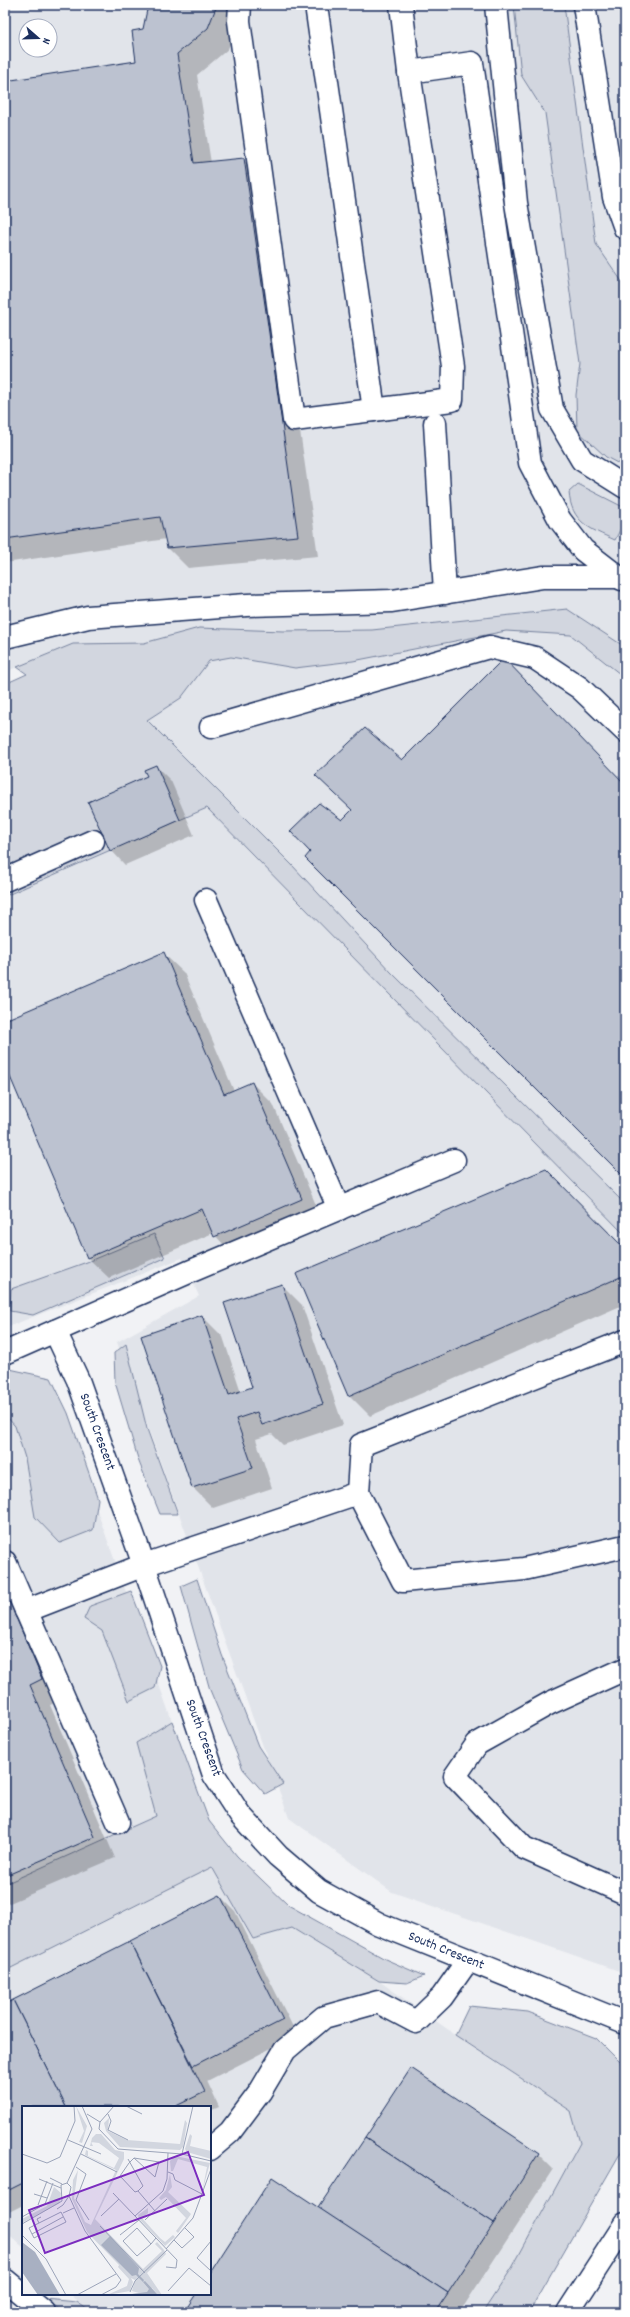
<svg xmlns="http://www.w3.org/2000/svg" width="630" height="2317" viewBox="0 0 630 2317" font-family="Dekko,sans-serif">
<rect width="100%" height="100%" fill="#f1f2f5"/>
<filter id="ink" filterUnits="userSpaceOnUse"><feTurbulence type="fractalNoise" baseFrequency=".025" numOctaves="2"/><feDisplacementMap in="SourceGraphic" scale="8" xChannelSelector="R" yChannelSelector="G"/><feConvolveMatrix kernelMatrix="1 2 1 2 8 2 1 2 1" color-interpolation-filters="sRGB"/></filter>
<g filter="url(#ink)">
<!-- built -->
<g fill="#e1e4ea" fill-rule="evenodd">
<path d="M5,5h620v1968l-233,-81 -103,-74 -172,-476 82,-46 -17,-38 -177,70v-432l202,-88 -154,-155 -48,19zM26,26h24v24h-24z"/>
<path d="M49,1376l123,345 -35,22 19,73 -151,68v-488z"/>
<path d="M212,1867l41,72 39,-11 87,53 111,78 81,52 9,32 -68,125 -29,44h-392l-21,-18h140v-187h-187v140l-18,-16v-260z"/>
</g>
<!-- green -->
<g fill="#d2d6df" stroke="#76829e">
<path d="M514,5h50l32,239 29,42v181l-19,-10 -29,-27 -1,-35 4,-31 -35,-251 -24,-38z"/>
<path d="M578,484l47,24v12l-10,20c-25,-11 -44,-18 -46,-48z"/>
<path d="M567,609l58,38v31l-54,-43 -65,-4 -153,30 -58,7 -64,-11 -22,4 -28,37 -34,22 145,145 99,107 234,232v31l-418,-427 -202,88v-212l22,-10 -10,-7 56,-23 71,-1 55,-15 84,3 89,-1z"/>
<path d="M154,1234l11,24 -132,57 -23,-4 1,-22 76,-27z"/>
<path d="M126,1344l21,85 31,85h-18l-21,-52 -24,-80 -1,-29z"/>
<path d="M5,1368l46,10 17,35 30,86 -5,31 -33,13 -25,-26 -10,-59 -10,-32 -10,-11z"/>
<path d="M197,1579l25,76 36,91 25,38 -18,10 -22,-25 -33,-79 -29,-104z"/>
<path d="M131,1591l29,75 -5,22 -26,13 -27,-70 -18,-12 6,-13z"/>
<path d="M172,1721l37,100 28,35 51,49 97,54 39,17 -17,7 -28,-2 -87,-53 -39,11 -41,-72 -207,104v-87l151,-68 -20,-73z"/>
<path d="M469,2006l59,6 68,26 29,29v78l-96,167h-46l29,-44 68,-125 -9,-32 -116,-76z"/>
<path d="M46,2299l31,3 14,10h-28z"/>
</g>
<!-- shadow -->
<g fill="#0003">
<path d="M149,5h90l-2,22 -9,22 -31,26 14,88 32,-4 21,21 54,376 -130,12 -20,-20 -2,-9 -161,24v-481l132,-21z"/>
<path d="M156,766l15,15 23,54 -69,30 -14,-15 37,-73z"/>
<path d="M163,953l21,20 50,118 18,-8 21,21 49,115 -87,38 -22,-24 -104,45 -21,-20 -83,-196v-41z"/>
<path d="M625,1250v54l-255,112 -21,-21z"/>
<path d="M282,1285l20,20 41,120 -60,20 -11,-11 -16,5 16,49 -59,20 -20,-20 9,-172 21,21 18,55 13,-4z"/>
<path d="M5,1598l24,24 33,78 -12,5 65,153 -110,47z"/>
<path d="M220,1896l15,15 62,124 -90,46 12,26 -9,4v-4h-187v98l-18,9v-210z"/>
<path d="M538,2154l15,15 -93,143h-274l11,-18h13v-19l109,-66z"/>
</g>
<!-- building -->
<g fill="#bcc2d0" stroke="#1b2f5e">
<path d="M148,5h69l-9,23 -31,26 17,109 50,-5 54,378 -131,12 -7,-31 -155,22v-458l131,-20 -4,-30 11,-2z"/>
<path d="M504,658l121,126v394l-320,-320 5,-6 -20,-21 29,-28 23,17 10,-10 -37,-35 50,-47 37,32z"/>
<path d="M156,765l24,55 -70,31 -22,-49 59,-26 -3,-6z"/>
<path d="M164,952l60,142 28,-12 50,117 -88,38 -12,-28 -115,49 -82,-193v-45z"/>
<path d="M546,1169l79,80v26l-277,121 -52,-122z"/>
<path d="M282,1284l41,120 -61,21 -5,-13 -21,7 17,49 -61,20 -51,-152 61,-21 27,80 23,-8 -28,-84z"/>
<path d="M9,1600l33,79 -12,6 65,152 -90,39v-275z"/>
<path d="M220,1895l63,125 -90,46 -63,-125z"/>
<path d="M130,1941l75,151 -31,15h-108l-53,-107z"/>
<path d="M13,2000l53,107h-43v76l-18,9v-188z"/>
<path d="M411,2068l128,85 -45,70 -129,-85z"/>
<path d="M365,2138l129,85 -46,70 -130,-85z"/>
<path d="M272,2177l176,116 -13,19h-251l12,-18h14v-21z"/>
</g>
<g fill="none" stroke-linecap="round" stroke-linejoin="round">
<defs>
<g id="minor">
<path d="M240,5l-1,16 55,399 158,-20 1,-34 -44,-294 63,-9 58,400 30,57 23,30 35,27"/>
<path d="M316,5l58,405"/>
<path d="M401,5l8,67"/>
<path d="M496,5l20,198 36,206 30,51 43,27"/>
<path d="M584,5l30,192 11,31"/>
<path d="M435,423l10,170"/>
<path d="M5,637l83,-20 159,-12 145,-4 151,-24h75l4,2"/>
<path d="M211,727l278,-80 46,11 45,30 45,43"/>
<path d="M5,880l88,-39"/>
<path d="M206,900l133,309"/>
<path d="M55,1331l23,49 66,185 70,210 26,40 38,41 41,35 60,33 246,99"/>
<path d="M5,1353l184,-81 265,-112"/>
<path d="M358,1493l3,-48 264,-104"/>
<path d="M5,1562l113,260"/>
<path d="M26,1611l118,-46 214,-72 45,88 121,-12 101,-23"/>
<path d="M625,1669l-75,34 -73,41 -22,32 69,72 101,45"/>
<path d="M210,2149l20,-17 30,-40 25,-42 39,-33 54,-15 38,20 26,-25 26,-37"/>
<path d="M5,2280l39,32"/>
<path d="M568,2312l57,-88"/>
</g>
</defs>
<!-- minor casing -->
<use href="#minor" stroke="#1b2f5e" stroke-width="25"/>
<!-- minor -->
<use href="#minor" stroke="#fff" stroke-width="22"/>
</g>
</g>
<g text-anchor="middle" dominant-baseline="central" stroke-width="3" stroke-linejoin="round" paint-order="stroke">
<!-- street labels -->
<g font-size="14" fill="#1b2f5e" stroke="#fff">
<text transform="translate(97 1432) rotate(70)">South Crescent</text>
<text transform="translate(203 1738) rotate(70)">South Crescent</text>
<text transform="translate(446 1951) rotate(22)">South Crescent</text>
</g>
</g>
<!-- overview -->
<g transform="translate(22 2106)">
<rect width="189" height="189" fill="#f1f2f5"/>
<path d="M54,0l11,20 -5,17 -3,-1 5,-11zM87,12l-1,13 19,9 53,4 5,-24 2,3 -4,24 -3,3 -60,-3 -14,-16 -2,-8zM74,28h5l14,16 9,2v7l-29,60 48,50 19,-18 -7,-7 2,-2 7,8 2,4 -19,19 15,22h-4l-6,-7 -6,5 -21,2 14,-2 -7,-2 3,-11 -4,-2 2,4 -3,9 -23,4 20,-9 2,-7 -11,-12 1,-2 -32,-33 -15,-33 1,-19 5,-10 -4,28 11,24 6,3 25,-55 -31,-15 1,-5 2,1v5l26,12 5,-10 -20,-15 -8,-1 2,4h-3l2,-8zM168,28l2,2 -2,10 21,5v8l-24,-7 -2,-3zM153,50l35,7 -8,29 5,-25 -29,-8 -5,12h-2l-1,-10zM148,68l2,13 -4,5 23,22 -13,19 -2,-2 10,-13 -20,-21 -5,3 -2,-2 7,-8zM32,81l7,6 -1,10 -38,20v-4l25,-13zM126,102v5l-6,5 18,20 5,4 8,-7 2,2 -10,9 -26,-27 -1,-4z" fill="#d2d6df"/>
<path d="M88,130l29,32 -1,6 6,6 -1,2 -7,-7 -4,1 -31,-31zM0,136l13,10 25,43h-22l-16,-23zM123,175l13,14h-33l22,-3 2,-3 -6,-7z" fill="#a8b0c2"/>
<path fill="none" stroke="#9ba4b9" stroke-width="1" d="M104,0l16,8M65,8l13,8 -1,7M86,8l3,7 -3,9 20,10M78,16l14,-16M77,23l19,20 64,5 29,7M46,34l33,14M0,48l25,9 13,-6 15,-36 -1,-15M59,48l36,18M160,48l11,-48M112,52l21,19 4,-15 -25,-4 -5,5 -9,13 15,16 3,-1M106,53l15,27 -5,5 17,20M54,61l10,7 -10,26 13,20M146,66l5,2 2,6 27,14M28,72l12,6M17,73l22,9M45,77l4,4 -2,9 16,35 36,49 -5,7 -15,8M91,87l64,67 -1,8 -10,-1M12,88l13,4M16,99l9,-24M35,103l6,-4 6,-9M41,107l11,-5M79,110l18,-17M113,110l28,-25 4,-12 1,-26M0,111l23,-13 8,-21M123,114l22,-21M17,117l-10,5 5,10 32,-16 -5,-10 -22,11 -2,-4 4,-2M0,118l40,-23 -1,-16 6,-2 25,-54 -10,-23M78,120l45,47M10,128l31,-17M0,129l24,24 20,36M98,129l19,-15M152,134l8,8 12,-11 -9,-9M189,135l-14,17 14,13M129,138l-14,-16 -14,13 14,15 14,-12 5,-6M144,143l27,-31 18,-49M146,185l21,-23 22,18M108,186l5,-11 32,-31M55,189l39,-21"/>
<path fill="#7b2cbf" fill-opacity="0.15" stroke="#7b2cbf" stroke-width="2" d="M166,46l16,43 -159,58 -16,-43z"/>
<rect width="189" height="189" fill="none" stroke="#1b2f5e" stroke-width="2"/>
</g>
<!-- margin -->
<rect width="630" height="2317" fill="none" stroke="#fff" stroke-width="20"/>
<rect x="10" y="10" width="610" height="2297" fill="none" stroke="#1b2f5e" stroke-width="1.5" filter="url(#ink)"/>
<!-- north arrow -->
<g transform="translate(38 38) rotate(110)"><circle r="19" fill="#ffffff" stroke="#a4acbf"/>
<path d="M0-3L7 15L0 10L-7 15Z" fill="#1b2f5e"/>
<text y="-6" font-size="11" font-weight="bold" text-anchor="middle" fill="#1b2f5e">N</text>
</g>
</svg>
